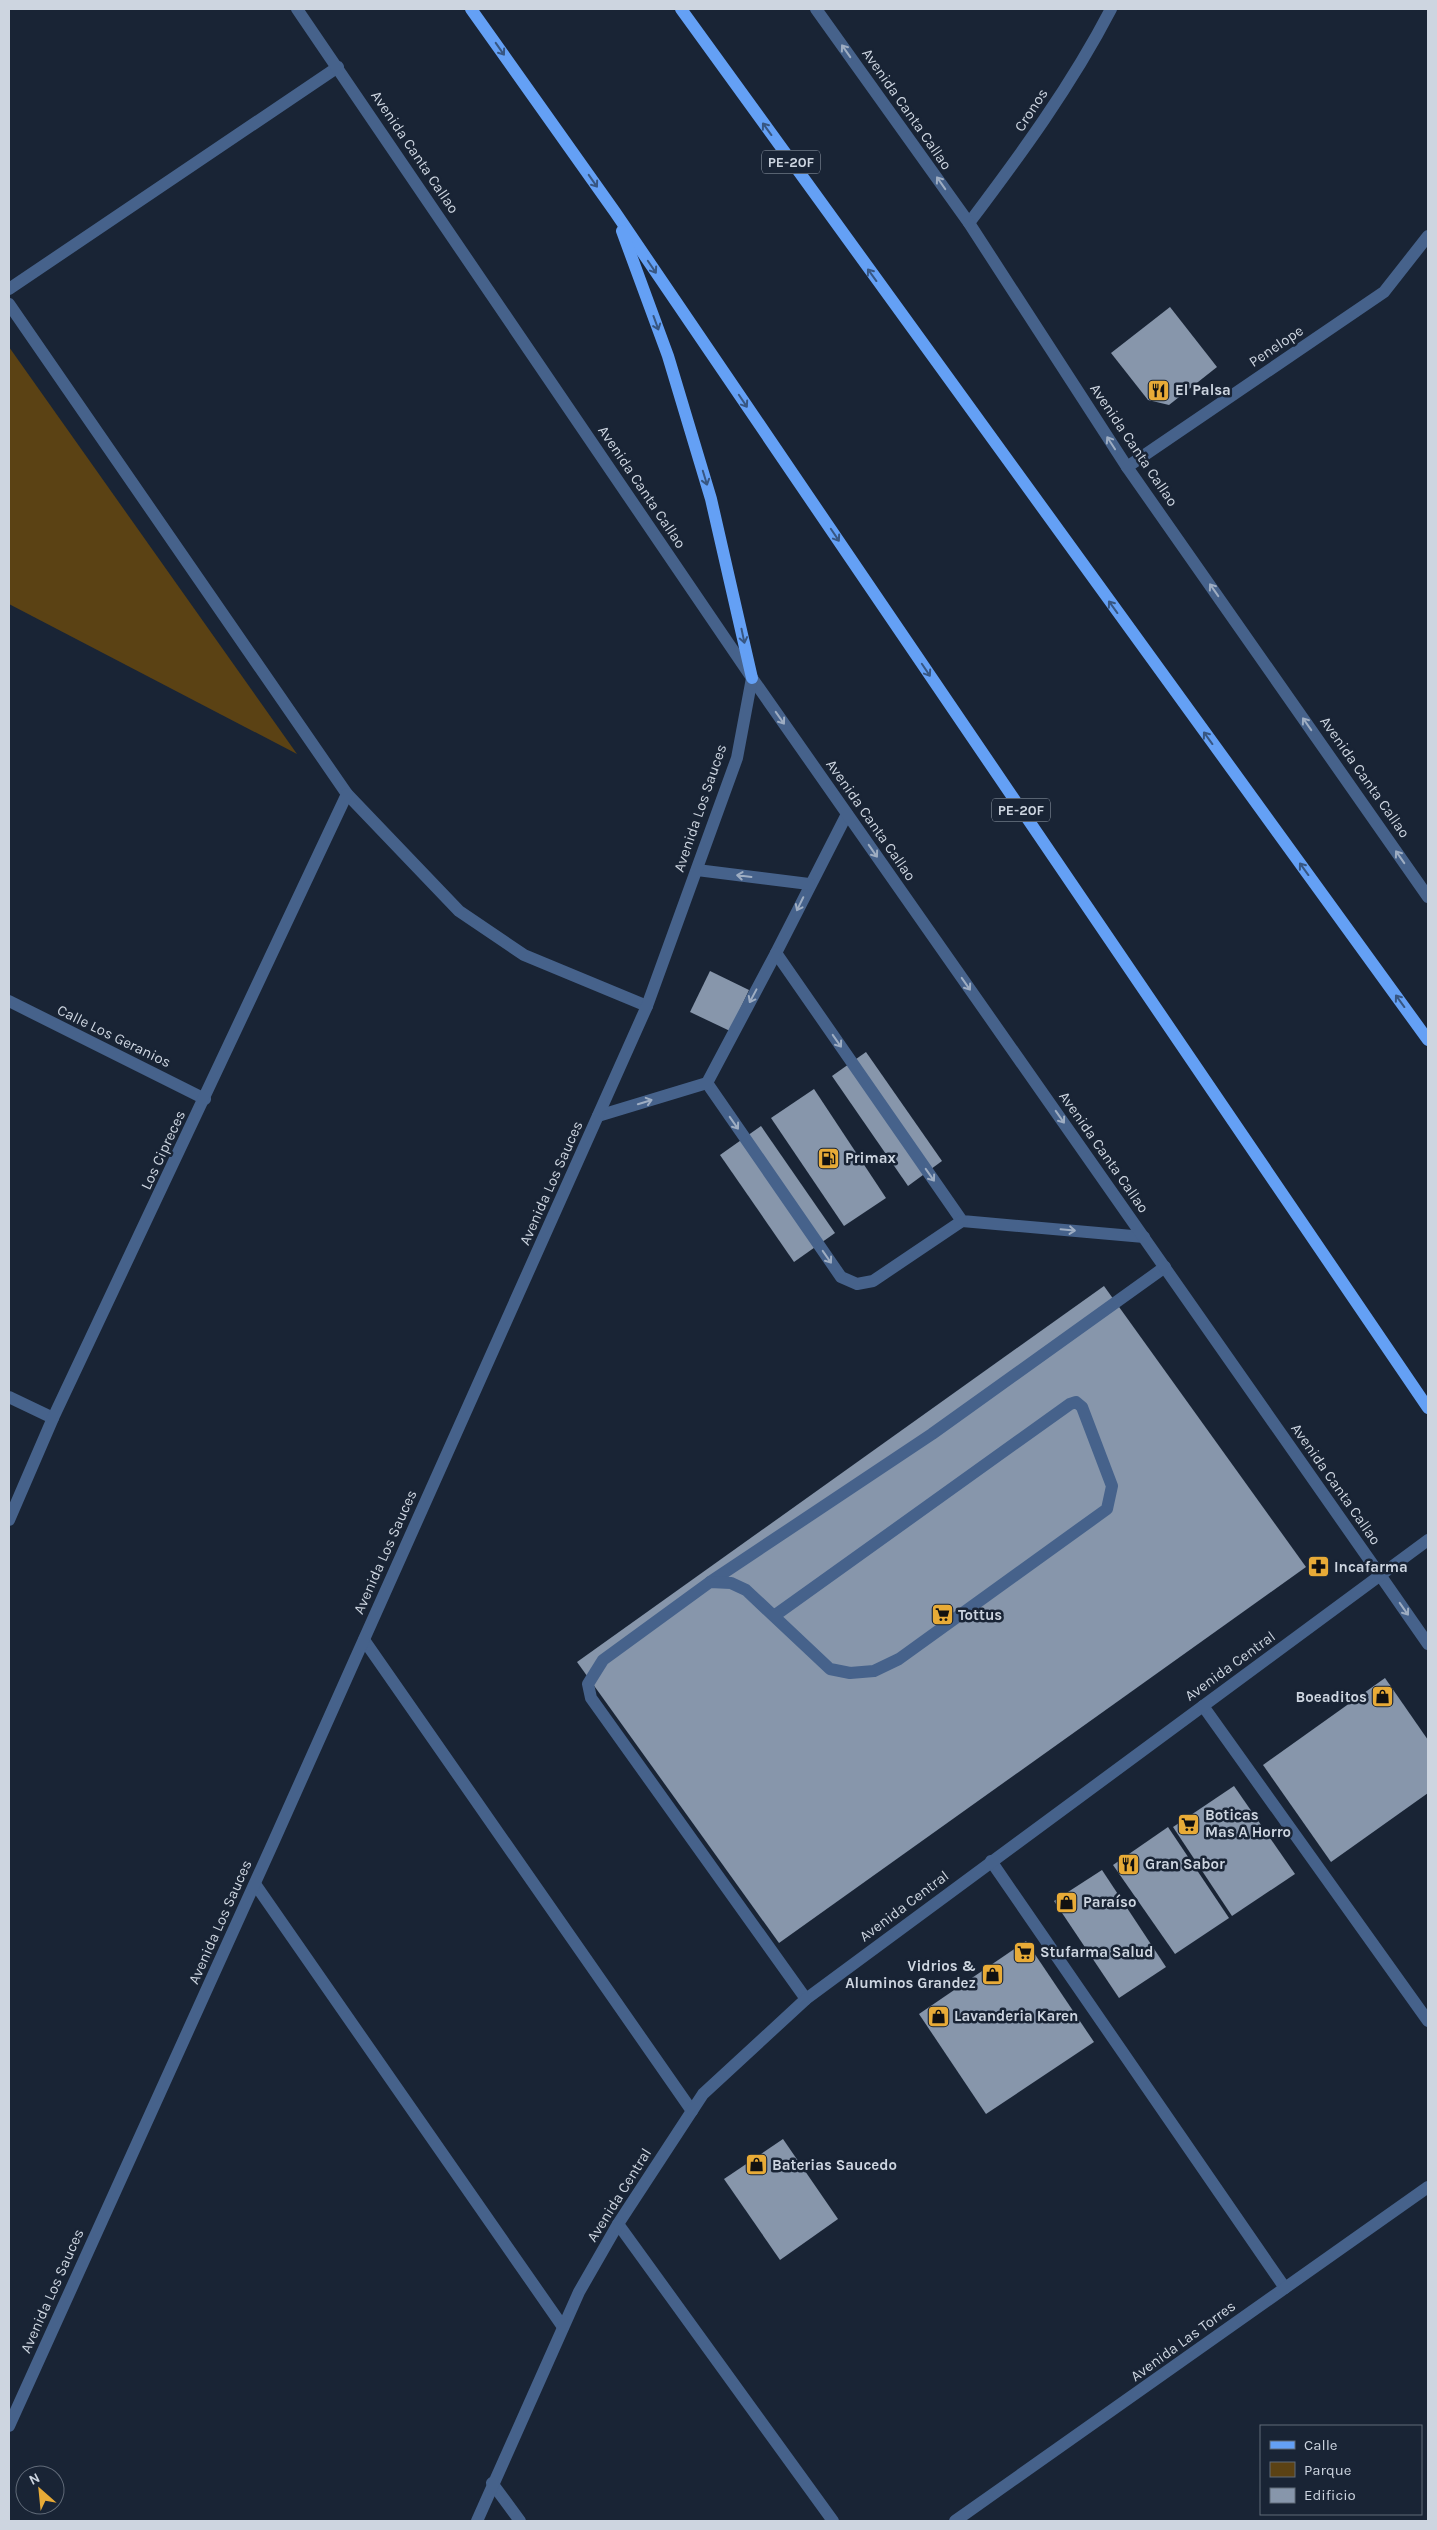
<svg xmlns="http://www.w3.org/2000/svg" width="1437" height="2530" viewBox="0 0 1437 2530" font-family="Karla,sans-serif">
<rect width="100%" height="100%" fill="#192435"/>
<!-- green -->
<path fill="#5b4214" d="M9,347l288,407 -288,-150z"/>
<!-- building -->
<g fill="#8796ab">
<path d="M1170,307l47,60 -48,38 -21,-5 -37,-47z"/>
<path d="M710,971l39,19 -19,41 -40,-19z"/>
<path d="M866,1052l76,109 -34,25 -76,-110z"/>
<path d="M814,1089l72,109 -42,28 -73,-108z"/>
<path d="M761,1126l74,107 -41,29 -74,-107z"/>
<path d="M1104,1286l202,281 -527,376 -202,-281z"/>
<path d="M1385,1678l43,62v53l-97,69 -68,-97z"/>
<path d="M1234,1786l61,88 -63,42 -59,-89z"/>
<path d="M1168,1827l61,91 -54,36 -62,-89z"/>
<path d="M1102,1870l64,97 -47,31 -65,-97z"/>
<path d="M1026,1941l68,101 -108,72 -67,-100z"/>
<path d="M783,2139l55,80 -58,41 -56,-81z"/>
</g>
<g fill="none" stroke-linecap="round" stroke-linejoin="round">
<!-- service -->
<g stroke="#46628b" stroke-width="12">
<path d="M847,814l-71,139 186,268 182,16"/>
<path d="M697,870l112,14"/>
<path d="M707,1083l134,194 16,7 16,-3 89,-60"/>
<path d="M598,1116l109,-33 69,-130"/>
<path d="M710,1582l222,-148 233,-167"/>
<path d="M774,1616l296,-212 6,-2 6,5 30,79 -5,23 -208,150 -25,12 -24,2 -20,-4 -84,-79 -15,-7 -21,-1 -107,78 -15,24 3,14 215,301"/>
</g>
<!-- minor -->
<g stroke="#46628b" stroke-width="12">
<path d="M969,223c52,-69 102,-137 142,-214"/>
<path d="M9,289l329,-222"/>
<path d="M9,304l338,490 112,117 65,44 123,51"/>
<path d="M1127,467l257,-175 44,-56"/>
<path d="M9,1001l196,98"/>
<path d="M9,1397l44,21"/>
<path d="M9,1520l44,-102 294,-624"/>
<path d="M1380,1575l48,69"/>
<path d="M364,1640l328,471"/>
<path d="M1203,1706l225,315"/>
<path d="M991,1861l294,427"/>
<path d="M255,1884l308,443"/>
<path d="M618,2224l215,297"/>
<path d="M492,2483l28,38"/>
<path d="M955,2521l473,-334"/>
</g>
<!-- tertiary -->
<g stroke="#46628b" stroke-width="12">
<path d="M297,9l455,669 628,897"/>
<path d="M816,9l153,214 158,244 301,430"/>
<path d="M9,2426l264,-583 374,-837 90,-248 15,-80"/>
<path d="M477,2521l102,-229 39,-68 85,-130 103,-95 622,-459"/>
</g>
<!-- primary -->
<g stroke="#64a0f5" stroke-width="12">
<path d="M471,9l144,203 813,1196"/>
<path d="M681,9l747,1031"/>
<path d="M622,231l46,125 43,143 41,179"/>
</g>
</g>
<!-- one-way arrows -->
<defs><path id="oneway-shaft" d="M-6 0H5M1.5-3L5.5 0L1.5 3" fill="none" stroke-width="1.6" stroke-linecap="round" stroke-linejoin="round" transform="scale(1.25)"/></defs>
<g stroke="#375682">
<use href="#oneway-shaft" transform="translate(500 49) rotate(55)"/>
<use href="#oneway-shaft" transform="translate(767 129) rotate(-126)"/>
<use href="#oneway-shaft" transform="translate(593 181) rotate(55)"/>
<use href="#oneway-shaft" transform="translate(652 267) rotate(56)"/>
<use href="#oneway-shaft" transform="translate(872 275) rotate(-126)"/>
<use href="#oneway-shaft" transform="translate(656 323) rotate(70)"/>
<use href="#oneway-shaft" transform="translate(743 401) rotate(56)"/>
<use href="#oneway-shaft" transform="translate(705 478) rotate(73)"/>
<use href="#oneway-shaft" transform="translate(835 535) rotate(56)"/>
<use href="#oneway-shaft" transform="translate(1113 607) rotate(-126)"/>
<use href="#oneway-shaft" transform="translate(743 636) rotate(78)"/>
<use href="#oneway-shaft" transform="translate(926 670) rotate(56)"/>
<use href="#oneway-shaft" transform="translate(1208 738) rotate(-126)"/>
<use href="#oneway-shaft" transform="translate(1304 869) rotate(-126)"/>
<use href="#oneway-shaft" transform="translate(1400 1001) rotate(-126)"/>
</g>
<g stroke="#9eadc2">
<use href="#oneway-shaft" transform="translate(846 51) rotate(-125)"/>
<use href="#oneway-shaft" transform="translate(941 183) rotate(-125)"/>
<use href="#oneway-shaft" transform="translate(1111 443) rotate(-123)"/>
<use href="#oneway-shaft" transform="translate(1214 590) rotate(-125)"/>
<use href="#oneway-shaft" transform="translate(780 718) rotate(55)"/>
<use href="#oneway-shaft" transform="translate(1307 724) rotate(-125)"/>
<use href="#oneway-shaft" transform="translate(873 851) rotate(55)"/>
<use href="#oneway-shaft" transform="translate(1400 857) rotate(-125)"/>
<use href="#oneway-shaft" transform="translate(744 876) rotate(-173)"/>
<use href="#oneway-shaft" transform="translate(800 904) rotate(116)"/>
<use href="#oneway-shaft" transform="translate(966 984) rotate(55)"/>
<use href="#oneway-shaft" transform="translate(753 996) rotate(118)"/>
<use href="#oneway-shaft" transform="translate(837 1041) rotate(55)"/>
<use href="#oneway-shaft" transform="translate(645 1102) rotate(-17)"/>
<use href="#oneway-shaft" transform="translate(1060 1117) rotate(55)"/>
<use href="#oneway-shaft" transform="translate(734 1123) rotate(55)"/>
<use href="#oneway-shaft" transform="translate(930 1175) rotate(55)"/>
<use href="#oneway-shaft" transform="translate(1068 1230) rotate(5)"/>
<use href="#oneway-shaft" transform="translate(827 1257) rotate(55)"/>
<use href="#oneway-shaft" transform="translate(1404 1609) rotate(55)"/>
</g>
<!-- icons -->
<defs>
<symbol id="restaurant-square" viewBox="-11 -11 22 22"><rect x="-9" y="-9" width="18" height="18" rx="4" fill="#e8ab37" stroke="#192435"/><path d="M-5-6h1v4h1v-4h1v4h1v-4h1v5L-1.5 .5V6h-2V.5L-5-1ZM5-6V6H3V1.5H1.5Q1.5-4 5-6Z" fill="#111"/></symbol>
<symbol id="fuel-square" viewBox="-11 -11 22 22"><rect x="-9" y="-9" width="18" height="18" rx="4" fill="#e8ab37" stroke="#192435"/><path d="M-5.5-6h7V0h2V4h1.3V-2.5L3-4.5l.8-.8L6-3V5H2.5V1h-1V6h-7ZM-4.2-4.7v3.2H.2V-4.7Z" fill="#111"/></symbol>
<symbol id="pharmacy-square" viewBox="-11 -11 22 22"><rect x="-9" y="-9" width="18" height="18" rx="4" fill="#e8ab37" stroke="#192435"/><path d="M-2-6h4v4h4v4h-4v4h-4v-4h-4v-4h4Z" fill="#111"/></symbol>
<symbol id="supermarket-square" viewBox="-11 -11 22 22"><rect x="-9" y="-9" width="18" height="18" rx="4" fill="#e8ab37" stroke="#192435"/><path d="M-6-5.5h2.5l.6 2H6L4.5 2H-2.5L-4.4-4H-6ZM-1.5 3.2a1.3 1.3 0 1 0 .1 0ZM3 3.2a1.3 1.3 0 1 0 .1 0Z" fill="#111"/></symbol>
<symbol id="shop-square" viewBox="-11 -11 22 22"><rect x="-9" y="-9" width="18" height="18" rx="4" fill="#e8ab37" stroke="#192435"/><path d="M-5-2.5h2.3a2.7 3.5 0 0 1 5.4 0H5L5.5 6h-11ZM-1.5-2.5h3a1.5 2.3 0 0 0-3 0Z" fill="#111"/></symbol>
</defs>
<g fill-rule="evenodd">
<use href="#restaurant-square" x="1146" y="378" width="25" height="25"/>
<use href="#fuel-square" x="816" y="1146" width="25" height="25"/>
<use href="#pharmacy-square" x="1306" y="1554" width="25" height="25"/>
<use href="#supermarket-square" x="930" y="1602" width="25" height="25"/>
<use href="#shop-square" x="1370" y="1684" width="25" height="25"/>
<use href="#supermarket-square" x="1176" y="1812" width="25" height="25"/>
<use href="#restaurant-square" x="1116" y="1852" width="25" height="25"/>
<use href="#shop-square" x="1054" y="1890" width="25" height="25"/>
<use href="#supermarket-square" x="1012" y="1940" width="25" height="25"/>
<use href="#shop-square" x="980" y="1962" width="25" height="25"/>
<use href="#shop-square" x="926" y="2004" width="25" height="25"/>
<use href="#shop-square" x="744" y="2152" width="25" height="25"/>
</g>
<g text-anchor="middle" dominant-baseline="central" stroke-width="5" stroke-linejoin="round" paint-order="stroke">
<!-- shield labels -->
<g fill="#192435" stroke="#97a0ad" stroke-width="1">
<rect x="762" y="150.5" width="58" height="23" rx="4"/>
<rect x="992" y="798.5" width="58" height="23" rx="4"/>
</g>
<g font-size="14" font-weight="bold" fill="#cdd5e0">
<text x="791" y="162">PE-20F</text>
<text x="1021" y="810">PE-20F</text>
</g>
<!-- street labels -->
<g font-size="15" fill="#cdd5e0" stroke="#192435">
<text transform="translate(907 109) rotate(55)">Avenida Canta Callao</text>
<text transform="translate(1031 110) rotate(-57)">Cronos</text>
<text transform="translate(415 152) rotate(56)">Avenida Canta Callao</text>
<text transform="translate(1276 346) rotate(-34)">Penelope</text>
<text transform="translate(1134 445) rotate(56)">Avenida Canta Callao</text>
<text transform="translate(642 487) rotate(56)">Avenida Canta Callao</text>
<text transform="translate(1365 777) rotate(55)">Avenida Canta Callao</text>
<text transform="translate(700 808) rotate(-71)">Avenida Los Sauces</text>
<text transform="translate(871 820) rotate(55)">Avenida Canta Callao</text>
<text transform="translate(114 1036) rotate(26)">Calle Los Geranios</text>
<text transform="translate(163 1150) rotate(-65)">Los Cipreces</text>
<text transform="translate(1104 1152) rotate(55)">Avenida Canta Callao</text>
<text transform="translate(551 1183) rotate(-66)">Avenida Los Sauces</text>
<text transform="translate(1336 1484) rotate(55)">Avenida Canta Callao</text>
<text transform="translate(385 1552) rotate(-66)">Avenida Los Sauces</text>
<text transform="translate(1230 1666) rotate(-36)">Avenida Central</text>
<text transform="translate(904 1906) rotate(-37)">Avenida Central</text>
<text transform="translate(220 1922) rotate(-66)">Avenida Los Sauces</text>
<text transform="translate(619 2195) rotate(-58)">Avenida Central</text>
<text transform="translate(52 2291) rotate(-66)">Avenida Los Sauces</text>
<text transform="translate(1183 2341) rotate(-36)">Avenida Las Torres</text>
</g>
<!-- poi labels -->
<g font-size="15" font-weight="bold" fill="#cdd5e0" stroke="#192435" text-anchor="start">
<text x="1175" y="390">El Palsa</text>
<text x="845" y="1158">Primax</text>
<text x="1334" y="1567">Incafarma</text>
<text x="958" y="1615">Tottus</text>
<text x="1367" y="1697" text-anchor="end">Boeaditos</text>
<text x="1205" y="1815">Boticas<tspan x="1205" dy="17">Mas A Horro</tspan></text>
<text x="1145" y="1864">Gran Sabor</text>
<text x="1083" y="1902">Paraíso</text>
<text x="1040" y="1952">Stufarma Salud</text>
<text x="976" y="1966" text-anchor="end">Vidrios &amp;<tspan x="976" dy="17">Aluminos Grandez</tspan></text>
<text x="954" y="2016">Lavanderia Karen</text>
<text x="772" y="2165">Baterias Saucedo</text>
</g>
</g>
<!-- border -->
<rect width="1437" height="2530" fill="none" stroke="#cdd5e0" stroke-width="20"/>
<!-- legend -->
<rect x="1260" y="2425" width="162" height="90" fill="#192435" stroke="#616b79"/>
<rect x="1270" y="2441" width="25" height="8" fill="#64a0f5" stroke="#616b79"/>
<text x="1304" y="2450" font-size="15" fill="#cdd5e0">Calle</text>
<rect x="1270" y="2462" width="25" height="15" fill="#5b4214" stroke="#616b79"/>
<text x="1304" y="2475" font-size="15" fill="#cdd5e0">Parque</text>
<rect x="1270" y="2488" width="25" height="15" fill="#8796ab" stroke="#616b79"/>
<text x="1304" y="2500" font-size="15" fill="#cdd5e0">Edificio</text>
<!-- north arrow -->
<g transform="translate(40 2490) rotate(333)"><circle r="24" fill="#192435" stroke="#616b79"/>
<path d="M0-4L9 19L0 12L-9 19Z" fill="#e8ab37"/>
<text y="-8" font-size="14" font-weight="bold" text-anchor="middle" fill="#cdd5e0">N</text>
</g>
</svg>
